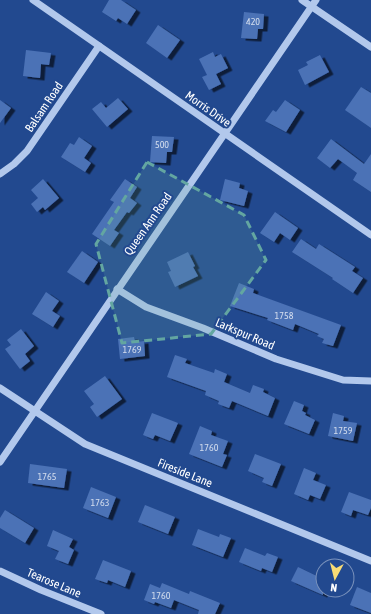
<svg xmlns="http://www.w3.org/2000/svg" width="371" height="614" viewBox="0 0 371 614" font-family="'Asap Condensed',sans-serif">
<defs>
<filter id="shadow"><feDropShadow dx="4.5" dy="2.5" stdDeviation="0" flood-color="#0009"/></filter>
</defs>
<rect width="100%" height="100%" fill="#22498f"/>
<!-- building -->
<g fill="#4b72b6" filter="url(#shadow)">
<path d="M109,0h12l15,10 -9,14 -9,-6 -2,3 -14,-9z"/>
<path d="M244,12l20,2 -1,15h-5l-1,10 -16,-1z"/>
<path d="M158,25l22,15 -13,18 -21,-15z"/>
<path d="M26,50l25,3 -2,12 -8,-1 -1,14 -17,-2z"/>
<path d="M213,52l2,5 6,-3 7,14 -12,6 5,10 -12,6 -7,-13 5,-2 -8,-16z"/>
<path d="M320,55l9,17 -24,13 -7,-15 10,-5 -2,-3z"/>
<path d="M361,87l10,6v35l-26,-18z"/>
<path d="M118,98l10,11 -21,18 -15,-18 9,-7 5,6z"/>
<path d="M0,100l11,8 -11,15z"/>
<path d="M285,100l15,10 -14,22 -21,-11 8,-11 3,2z"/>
<path d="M152,136l22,1 -2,15h-5l-1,11 -16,-1z"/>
<path d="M79,137l13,9 -8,12 7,5 -6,9 -24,-15 9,-14 4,2z"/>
<path d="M331,139l33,25 7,-10v38l-18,-12 4,-7 -19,-14 -8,9 -13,-10z"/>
<path d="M43,179l16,19 -14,12 -2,-3 -6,5 -6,-8 7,-6 -7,-8z"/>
<path d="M125,179l12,8 -7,11 7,5 -8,10 -2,-1 -13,18 5,3 -9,13 -18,-12 22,-32 -4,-2z"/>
<path d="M225,179l15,4 -1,5 9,3 -4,15 -24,-6z"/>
<path d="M275,212l23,16 -8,12 -10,-7 -6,9 -14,-9z"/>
<path d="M301,239l15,10 3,-5 36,23 -3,4 11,7 -10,15 -21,-14 1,-1 -41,-26z"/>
<path d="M82,251l16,11 -14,21 -17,-11z"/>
<path d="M188,252l7,14 -2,1 5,9 -23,11 -7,-15 3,-1 -4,-9z"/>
<path d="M239,283l15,6 -1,4 88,32 -8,21 -11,-3 2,-4 -7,-3 2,-2 -24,-10 -2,6 -26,-10 1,-2 -38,-12z"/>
<path d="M46,292l13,9 -7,10 8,5 -7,11 -21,-13z"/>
<path d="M21,329l13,17 -9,8 5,7 -10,8 -15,-20 6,-4 -4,-5z"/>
<path d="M134,337l1,5 9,-1 1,15 -25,3 -2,-20z"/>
<path d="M175,355l12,4 -2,4 29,10 1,-4 12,5 -3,8 26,11 3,-8 11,4 -1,3 12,6 -7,18 -36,-15 -3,7 -11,-4 1,-3 -14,-6 1,-4 -39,-14z"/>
<path d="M105,376l17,23 -25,18 -7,-10 4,-3 -10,-13z"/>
<path d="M294,401l10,4 -2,6 4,2 -1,2 10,5 -6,14 -25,-10z"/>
<path d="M152,413l26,10 -8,18 -15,-6 -2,4 -10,-4z"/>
<path d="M333,413l11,3 -1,5 14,2 -4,18 -25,-5z"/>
<path d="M200,426l12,5 -1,4 17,6 -5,13 4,1 -5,12 -33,-13z"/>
<path d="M255,454l26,10 -9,22 -10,-4 2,-4 -16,-7z"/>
<path d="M30,464l37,5 -3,19 -36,-5z"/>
<path d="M304,468l12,5 -3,7 13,5 -6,14 -10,-4 -2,5 -14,-6z"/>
<path d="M91,487l25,10 -8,21 -25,-10z"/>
<path d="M349,492l22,8v8l-3,7 -15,-5 -2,6 -10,-4z"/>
<path d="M145,505l30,12 -7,17 -30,-12z"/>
<path d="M5,510l29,18 -9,15 -25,-15v-10z"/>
<path d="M198,529l21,8 1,-3 11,4 -8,19 -31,-12z"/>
<path d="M53,530l20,9 -4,8 5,3 -6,14 -13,-5 4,-8 -12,-5z"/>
<path d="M245,548l20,8 2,-3 11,4 -6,15 -10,-4 -1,3 -22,-9z"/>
<path d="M103,560l28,11 -6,16 -17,-7 -1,3 -12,-4z"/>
<path d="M298,567l25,12v16l-32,-14z"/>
<path d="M162,583l27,11 1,-3 30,12 -5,11h-17l1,-4 -25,-10 -3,8 -16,-6 -1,2 -10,-4 6,-16 10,4z"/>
<path d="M357,587l14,6v20l-21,-8z"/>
</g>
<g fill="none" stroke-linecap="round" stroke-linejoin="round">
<!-- minor -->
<g stroke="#b2c8ec" stroke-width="7">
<path d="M33,0l338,235"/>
<path d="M302,0l69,47"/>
<path d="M0,174l14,-10 13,-13 72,-105"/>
<path d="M117,289l29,18 57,21 73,31 67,21 28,1"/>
<path d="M0,388l85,56 286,117"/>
<path d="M0,462l316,-462"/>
<path d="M0,571l41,19 60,24"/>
</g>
</g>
<!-- marked area -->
<path fill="#63a6a1" fill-opacity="0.2" stroke="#63a6a1" stroke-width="3" stroke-dasharray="8 5" stroke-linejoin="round" d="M147,162l97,53 22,45 -55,74 -89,9 -26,-99z"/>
<g text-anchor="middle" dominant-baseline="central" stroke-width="4" stroke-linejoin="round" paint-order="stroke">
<!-- number labels -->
<g font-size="10" fill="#d2dced">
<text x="253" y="21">420</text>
<text x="162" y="144">500</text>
<text x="284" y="315">1758</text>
<text x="132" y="349">1769</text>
<text x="343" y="430">1759</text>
<text x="209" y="447">1760</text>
<text x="47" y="476">1765</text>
<text x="100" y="502">1763</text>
<text x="161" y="595">1760</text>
</g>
<!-- street labels -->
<g font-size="12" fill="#fff" stroke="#22498f">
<text transform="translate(44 107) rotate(-56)">Balsam Road</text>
<text transform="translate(208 109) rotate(35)">Morris Drive</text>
<text transform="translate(148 224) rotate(-55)">Queen Ann Road</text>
<text transform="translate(245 334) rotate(23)">Larkspur Road</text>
<text transform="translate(185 473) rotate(22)">Fireside Lane</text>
<text transform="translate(54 583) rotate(23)">Tearose Lane</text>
</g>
</g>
<!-- north arrow -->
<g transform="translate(335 578) rotate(187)"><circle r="19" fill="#22498f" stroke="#7a92bc"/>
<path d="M0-3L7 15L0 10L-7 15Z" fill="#f8dc74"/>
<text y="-6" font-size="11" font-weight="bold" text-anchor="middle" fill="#ffffff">N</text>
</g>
</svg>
